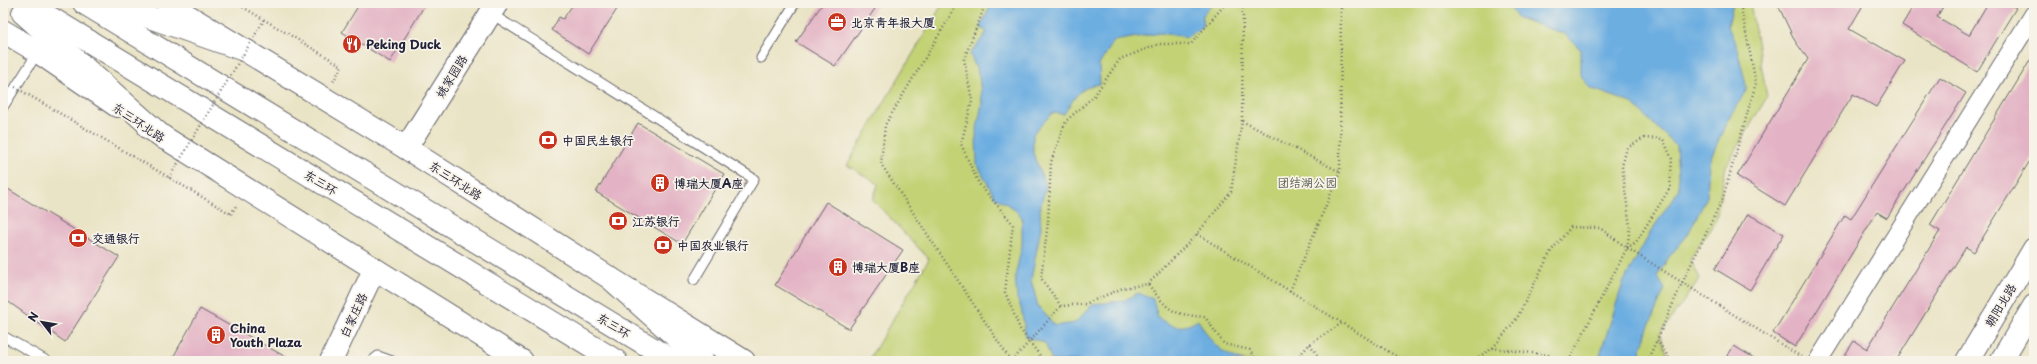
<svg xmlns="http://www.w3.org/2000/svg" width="2037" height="364" viewBox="0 0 2037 364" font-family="'Playpen Sans','LXGW WenKai TC',sans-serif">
<rect width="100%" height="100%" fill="#f7f3e8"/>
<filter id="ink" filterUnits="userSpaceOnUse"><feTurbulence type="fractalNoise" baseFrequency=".025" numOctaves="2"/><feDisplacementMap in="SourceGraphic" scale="8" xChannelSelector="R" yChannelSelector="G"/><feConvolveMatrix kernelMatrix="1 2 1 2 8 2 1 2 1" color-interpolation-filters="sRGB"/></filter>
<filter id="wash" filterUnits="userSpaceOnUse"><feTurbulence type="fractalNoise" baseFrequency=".012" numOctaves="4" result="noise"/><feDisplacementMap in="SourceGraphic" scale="16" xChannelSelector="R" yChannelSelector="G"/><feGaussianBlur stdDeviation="0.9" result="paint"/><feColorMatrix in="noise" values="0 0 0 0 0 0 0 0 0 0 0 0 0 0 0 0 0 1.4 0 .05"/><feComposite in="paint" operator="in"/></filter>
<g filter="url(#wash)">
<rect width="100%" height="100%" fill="#eae4c6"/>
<!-- green -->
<path fill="#c2d275" stroke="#727a58" d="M943,3h807l17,94 -41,69 -10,54 -26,39 10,19 -40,56 10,27h-802l61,-102 -56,-59 5,-16 -31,-19z"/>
<!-- water -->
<g fill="#6daee1" stroke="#48688e">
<path d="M994,3h219l-10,12 -1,12 -15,10 -27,-4 -46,8 -15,24 1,19c-21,3 -25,13 -36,30l-12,-1 -19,21v19l13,33 -6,22 1,20 -10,52 7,26 17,20 20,-3 18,-19 30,-3 15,-8 15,6 5,19c15,9 25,12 40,2 13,22 21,33 46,41h-192l-7,-18 -19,-6 -5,-29 -4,-9 -2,-22 7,-32v-28l-10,-10 -17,-10 -18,-33 -1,-30 6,-31 -3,-27 -9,-22 17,-22 -7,-5 11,-22z"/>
<path d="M1507,3h226l-5,23 9,22 10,41 -20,32 -18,41 -2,35 -20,39 -18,21 -12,19 8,13 -17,39 -11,33h-39l25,-78 27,-50 29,-44 -3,-43 -44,-43 -42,-15 -9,-12v-26l-16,-16 -47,-16z"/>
</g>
<g id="blocks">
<!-- building -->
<g fill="#e3b3c5">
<path d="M360,3h66l-36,59 -48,-30z"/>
<path d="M574,3h47l-33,51 -36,-24 7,-13 4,2z"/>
<path d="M823,3h56l-44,63 -39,-24z"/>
<path d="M1777,3h78l7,4 -13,22 56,32 -29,46 -23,-13 -68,112 -48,-30 71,-117 -13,-18z"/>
<path d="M1915,3h30l-8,14 32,18 19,-32h19l9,5 -39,64 -75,-47z"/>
<path d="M2034,54v100l-60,98 -8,-5 -70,114h-55l13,-20 13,8 73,-118 -10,-6z"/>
<path d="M1940,77l26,16 -79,125 -10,-6 -82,135 -22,-14 72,-118 6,4z"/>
<path d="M638,123l86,51 -42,70 -86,-52z"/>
<path d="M3,186l116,71 -54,85 -62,-44z"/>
<path d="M826,202l77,48 -54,79 -74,-44z"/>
<path d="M1748,214l36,20 -34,56 -35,-21z"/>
<path d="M200,309l93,52h-122z"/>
<path d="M1734,346l25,15h-35z"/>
</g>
</g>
</g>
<g filter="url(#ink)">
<use href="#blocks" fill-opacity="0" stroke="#68666c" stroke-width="1"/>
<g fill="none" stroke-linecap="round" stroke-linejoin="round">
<defs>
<g id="lane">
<path d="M490,13l264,166 -60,101"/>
<path d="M761,58l34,-55"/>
<path d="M3,107l35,-55"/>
<path d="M3,336l44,25"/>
<path d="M372,361l6,-5 14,5"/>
</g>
<path id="street" d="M1818,361l216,-347"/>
<g id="secondary">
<path d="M167,3l239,145 204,130 134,83"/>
<path d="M3,31l35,21 79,54"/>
<path d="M149,128l373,233"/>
<path d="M406,148l91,-145"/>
<path d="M331,361l43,-91"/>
</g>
<g id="primary">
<path d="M1967,361l67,-112"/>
<path d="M2001,361l33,-55"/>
</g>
<g id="highway">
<path d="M26,3l590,358"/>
<path d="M84,3l589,358"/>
<path d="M109,3l138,48"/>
<path d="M23,13l142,126"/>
<path d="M610,278l93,83"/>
</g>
</defs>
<!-- lane casing -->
<use href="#lane" stroke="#68666c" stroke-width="11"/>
<!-- street casing -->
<use href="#street" stroke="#68666c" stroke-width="20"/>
<!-- secondary casing -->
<use href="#secondary" stroke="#68666c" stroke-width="24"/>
<!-- primary casing -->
<use href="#primary" stroke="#68666c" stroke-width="24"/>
<!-- highway casing -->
<use href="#highway" stroke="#68666c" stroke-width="24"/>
<!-- path -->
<g stroke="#68666c" stroke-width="2.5" stroke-dasharray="1 3" stroke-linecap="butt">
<path d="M236,3l106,63 -9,16"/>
<path d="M958,3l-73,122 -4,39 130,197"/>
<path d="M986,3l-22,56 8,42 -11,43 18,40 34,40 -8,68 15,37 24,32"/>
<path d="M1226,3l-35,41h-32l-39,15 -26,37 -28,25 -15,41 -3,60 -7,56 20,28 24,-2 38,-16 25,-4c21,27 22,30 57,33l19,27 26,6 5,11"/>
<path d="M1242,121l98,51"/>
<path d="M231,214l6,-10"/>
<path d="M1197,234l207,127"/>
<path d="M1148,284l49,-50 34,-42 11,-71 1,-118"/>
<path d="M1290,291l50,-119 1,-169"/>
<path d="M1310,344l11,17"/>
<path d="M1493,348l24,-30 34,-67 20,-24 29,1 27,20 176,110"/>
<path d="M1012,361l49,-55"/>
<path d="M1294,361l16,-17 32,-21"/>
<path d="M1472,361l21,-13 55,7 3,6"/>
<path d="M1569,361l58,-113 3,-21 -8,-61 5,-18 17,-10 19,1 9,20 -2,29 -34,54 -9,6"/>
<path d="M1647,361l10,-21"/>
<path d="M1671,361l-14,-21 25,-57 41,-85 33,-115 -16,-80"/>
</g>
<!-- lane -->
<use href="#lane" stroke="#fff" stroke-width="9"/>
<!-- street -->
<use href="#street" stroke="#fff" stroke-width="18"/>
<!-- secondary -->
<use href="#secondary" stroke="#fff" stroke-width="22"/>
<!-- primary -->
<use href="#primary" stroke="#fff" stroke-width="22"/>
<!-- highway -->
<use href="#highway" stroke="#fff" stroke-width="22"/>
<!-- path-bridge -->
<g stroke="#68666c" stroke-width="2.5" stroke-dasharray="1 3" stroke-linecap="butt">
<path d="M15,87l216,127"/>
<path d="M169,178l95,-158"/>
</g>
</g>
</g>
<!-- icons -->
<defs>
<symbol id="office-disc" viewBox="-11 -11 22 22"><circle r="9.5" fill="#c8321e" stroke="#f7f3e8"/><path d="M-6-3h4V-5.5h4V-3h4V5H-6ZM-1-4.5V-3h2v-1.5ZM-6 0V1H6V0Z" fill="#fff"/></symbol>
<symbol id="restaurant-disc" viewBox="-11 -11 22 22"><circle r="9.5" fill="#c8321e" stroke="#f7f3e8"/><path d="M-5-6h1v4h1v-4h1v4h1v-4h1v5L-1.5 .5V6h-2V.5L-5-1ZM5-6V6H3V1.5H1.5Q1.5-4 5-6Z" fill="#fff"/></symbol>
<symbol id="bank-disc" viewBox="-11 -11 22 22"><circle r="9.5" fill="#c8321e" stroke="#f7f3e8"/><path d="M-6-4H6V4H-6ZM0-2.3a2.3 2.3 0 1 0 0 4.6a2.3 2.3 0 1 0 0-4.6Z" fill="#fff"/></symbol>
<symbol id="building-disc" viewBox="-11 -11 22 22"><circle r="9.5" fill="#c8321e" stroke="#f7f3e8"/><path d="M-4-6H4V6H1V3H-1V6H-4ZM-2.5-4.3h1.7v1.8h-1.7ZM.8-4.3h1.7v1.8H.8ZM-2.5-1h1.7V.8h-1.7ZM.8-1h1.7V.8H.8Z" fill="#fff"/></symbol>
</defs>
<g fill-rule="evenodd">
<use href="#office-disc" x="826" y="11" width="22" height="22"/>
<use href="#restaurant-disc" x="341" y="33" width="22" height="22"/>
<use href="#bank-disc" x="537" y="129" width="22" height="22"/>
<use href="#building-disc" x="649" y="172" width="22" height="22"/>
<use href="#bank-disc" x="607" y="210" width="22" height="22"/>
<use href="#bank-disc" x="67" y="227" width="22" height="22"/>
<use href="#bank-disc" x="652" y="234" width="22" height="22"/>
<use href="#building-disc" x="827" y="256" width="22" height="22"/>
<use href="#building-disc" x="205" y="324" width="22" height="22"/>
</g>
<g text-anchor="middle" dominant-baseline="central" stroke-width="3.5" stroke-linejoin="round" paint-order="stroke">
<!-- poi labels -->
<g font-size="12" font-weight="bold" fill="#22223b" stroke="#f7f3e8" text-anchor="start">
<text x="851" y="22">北京青年报大厦</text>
<text x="366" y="44">Peking Duck</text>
<text x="562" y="140">中国民生银行</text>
<text x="674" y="183">博瑞大厦A座</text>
<text x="632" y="221">江苏银行</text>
<text x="92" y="238">交通银行</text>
<text x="677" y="245">中国农业银行</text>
<text x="852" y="267">博瑞大厦B座</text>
<text x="230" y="328">China<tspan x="230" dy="14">Youth Plaza</tspan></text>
</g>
<!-- street labels -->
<g font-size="12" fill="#22223b" stroke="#f7f3e8">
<text transform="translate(451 76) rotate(-58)">姚家园路</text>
<text transform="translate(139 122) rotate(34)">东三环北路</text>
<text transform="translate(456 180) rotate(33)">东三环北路</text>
<text transform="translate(321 182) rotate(31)">东三环</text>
<text transform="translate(2000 305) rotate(-59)">朝阳北路</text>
<text transform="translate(353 315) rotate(-65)">白家庄路</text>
<text transform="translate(614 325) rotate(31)">东三环</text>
</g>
<!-- park labels -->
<g font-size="12" fill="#52574c" stroke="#f7f3e8">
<text x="1307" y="182">团结湖公园</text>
</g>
</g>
<!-- margin -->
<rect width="2037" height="364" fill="none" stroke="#f7f3e8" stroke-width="16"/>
<!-- north arrow -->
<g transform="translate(42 322) rotate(301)" stroke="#f7f3e8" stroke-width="3" paint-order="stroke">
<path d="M0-3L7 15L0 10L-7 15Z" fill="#22223b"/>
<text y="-6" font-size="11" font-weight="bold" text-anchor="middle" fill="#22223b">N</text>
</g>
</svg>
